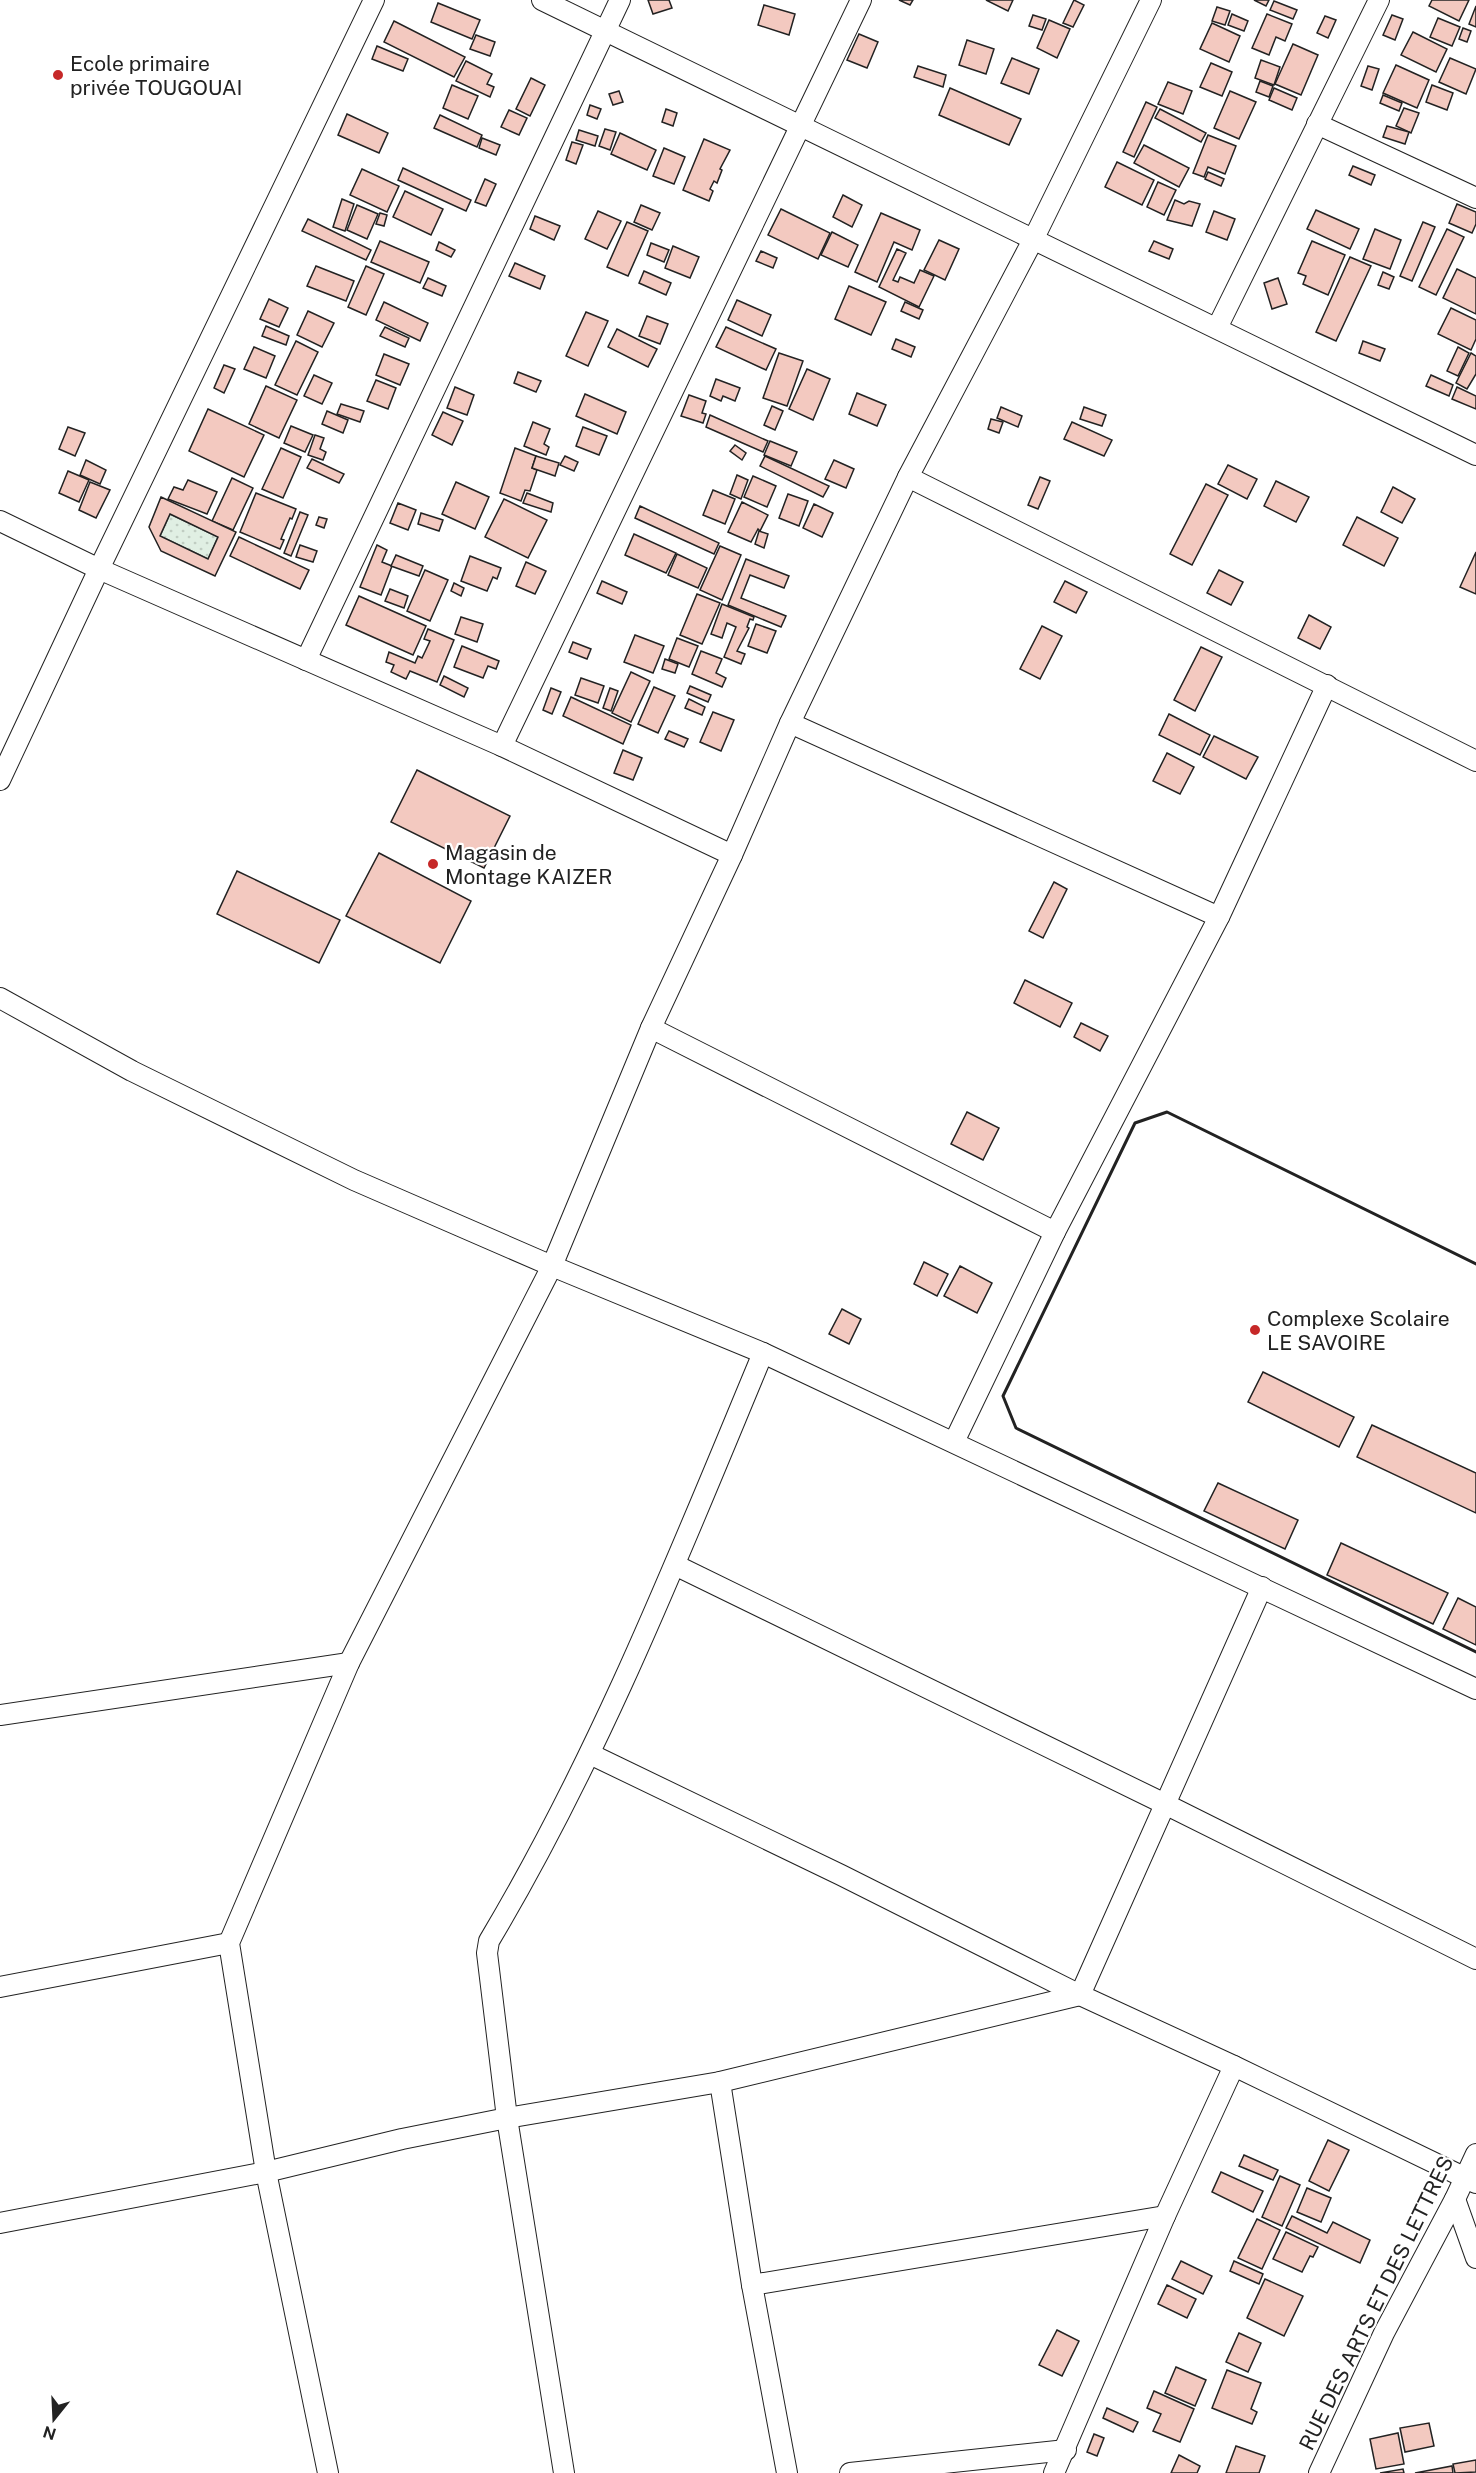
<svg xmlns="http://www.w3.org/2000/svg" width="1476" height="2473" viewBox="0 0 1476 2473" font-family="'Public Sans',sans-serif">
<defs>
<pattern id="grass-dots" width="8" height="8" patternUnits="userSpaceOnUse" patternTransform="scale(1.5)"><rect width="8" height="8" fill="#e0efe3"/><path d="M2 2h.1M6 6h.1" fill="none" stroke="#c0cdc2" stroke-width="1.8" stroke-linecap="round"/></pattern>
</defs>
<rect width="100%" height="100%" fill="#fff"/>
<!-- grass -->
<path fill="url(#grass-dots)" stroke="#6f6f6f" stroke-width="1.5" d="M170,514l48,23 -10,22 -48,-23z"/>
<!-- building -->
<g fill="#f3c9c0" stroke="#222" stroke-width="1.5" fill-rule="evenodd">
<path d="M648,0h21l3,8 -19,6z"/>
<path d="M899,0h14l-3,5z"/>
<path d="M986,0h27l-5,11z"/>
<path d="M1074,0l10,5 -11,22 -10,-4z"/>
<path d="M1254,0h15l-3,6z"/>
<path d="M1432,0h37l-10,21 -30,-15z"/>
<path d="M1274,1l23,9 -4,9 -23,-9z"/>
<path d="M438,3l42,17 -8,19 -41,-17z"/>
<path d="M764,5l31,9 -6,21 -31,-10z"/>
<path d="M1476,6v21l-7,-3z"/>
<path d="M1217,7l13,4 -5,14 -13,-4z"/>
<path d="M1232,14l16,7 -4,10 -16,-6z"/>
<path d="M1267,14l25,10 -7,17 -9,-4 -7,18 -17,-7z"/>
<path d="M1033,15l13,4 -4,11 -13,-4z"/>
<path d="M1392,15l11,4 -8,21 -12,-5z"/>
<path d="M1325,16l11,4 -8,18 -11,-5z"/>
<path d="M1438,18l22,9 -8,19 -22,-9z"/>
<path d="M1049,20l21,9 -13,29 -20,-10z"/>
<path d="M394,21l71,36 -11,20 -70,-35z"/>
<path d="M1212,23l28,13 -11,26 -29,-13z"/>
<path d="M1463,28l8,3 -4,11 -8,-3z"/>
<path d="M1413,32l34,17 -11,23 -35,-17z"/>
<path d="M859,34l19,8 -11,26 -20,-8z"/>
<path d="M476,35l19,7 -5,14 -20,-7z"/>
<path d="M967,40l27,9 -8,25 -27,-9z"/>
<path d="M1293,44l25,11 -17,40 -26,-11z"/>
<path d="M377,46l31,13 -5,12 -31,-12z"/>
<path d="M1012,58l27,11 -10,25 -28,-11z"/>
<path d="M1450,58l26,11 -10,25 -27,-12z"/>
<path d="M1261,60l19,7 -6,18 -19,-7z"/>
<path d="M466,61l26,13 -5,10 7,3 -4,10 -34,-16z"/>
<path d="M1211,63l21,9 -10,24 -22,-9z"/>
<path d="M1396,65l33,15 -12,28 -34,-15z"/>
<path d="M918,66l28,9 -3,12 -29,-10z"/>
<path d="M1368,66l11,3 -7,21 -11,-4z"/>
<path d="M531,78l14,7 -15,31 -14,-7z"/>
<path d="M1260,81l13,5 -4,11 -13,-5z"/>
<path d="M1168,82l24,9 -9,23 -25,-10z"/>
<path d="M452,85l26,11 -10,23 -25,-11z"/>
<path d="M1432,85l21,8 -6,17 -21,-8z"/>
<path d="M950,88l71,31 -12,26 -70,-30z"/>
<path d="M1274,88l23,10 -5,12 -23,-10z"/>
<path d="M619,91l4,11 -10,3 -4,-11z"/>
<path d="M1230,91l26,11 -17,37 -25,-11z"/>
<path d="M1383,95l19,8 -3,8 -19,-8z"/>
<path d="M1146,102l11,5 -23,50 -11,-5z"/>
<path d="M590,105l11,4 -4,10 -10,-4z"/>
<path d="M1404,108l15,5 -8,20 -15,-7z"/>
<path d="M666,109l11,4 -4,13 -11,-4z"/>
<path d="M1160,109l46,24 -5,9 -46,-24z"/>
<path d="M509,110l18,8 -8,17 -18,-8z"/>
<path d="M347,114l41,19 -9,20 -41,-18z"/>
<path d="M440,115l42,20 -5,12 -43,-19z"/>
<path d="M1387,126l22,6 -4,12 -22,-7z"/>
<path d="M605,129l11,3 -6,18 -11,-4z"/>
<path d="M579,130l19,6 -3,10 -19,-6z"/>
<path d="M620,133l36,17 -9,20 -36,-16z"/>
<path d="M1208,135l28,11 -11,28 -17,-7 -4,10 -11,-4z"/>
<path d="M482,138l18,7 -4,10 -17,-7z"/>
<path d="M704,139l26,11 -10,19 2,1 -5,13 -3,-2 -4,8 3,2 -4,10 -26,-11z"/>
<path d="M572,142l11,3 -7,19 -10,-4z"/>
<path d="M1144,145l45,23 -10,19 -45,-24z"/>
<path d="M664,148l21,9 -11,27 -21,-8z"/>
<path d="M1117,162l37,18 -12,25 -37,-18z"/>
<path d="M1353,166l22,9 -4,10 -22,-10z"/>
<path d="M403,168l68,32 -5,11 -68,-31z"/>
<path d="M362,169l37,17 -12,26 -37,-17z"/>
<path d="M1208,172l16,7 -3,7 -16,-7z"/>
<path d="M485,179l11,5 -10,22 -11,-4z"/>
<path d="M1158,182l18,8 -12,25 -17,-8z"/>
<path d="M405,191l38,18 -12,26 -38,-18z"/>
<path d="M843,195l19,10 -10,22 -19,-10z"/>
<path d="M342,199l12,5 -9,27 -12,-4z"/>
<path d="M1175,200l9,4 5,-3 11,3 -8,22 -25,-6z"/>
<path d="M1457,204l19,8v12l-4,9 -23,-10z"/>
<path d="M357,205l21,9 -11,25 -20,-9z"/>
<path d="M641,205l19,8 -8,17 -18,-8z"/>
<path d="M781,209l49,24 -12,26 -50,-24z"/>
<path d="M1316,210l43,19 -9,20 -43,-20z"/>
<path d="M598,211l23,10 -14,28 -22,-10z"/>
<path d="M1214,211l21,8 -8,21 -21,-8z"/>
<path d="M380,213l7,2 -3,11 -8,-2z"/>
<path d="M881,213l39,17 -8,20 -18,-8 -17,40 -22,-10z"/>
<path d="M535,216l25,10 -6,14 -24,-11z"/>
<path d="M308,219l63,31 -5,10 -64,-29z"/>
<path d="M627,222l21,9 -20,45 -21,-9z"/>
<path d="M1423,222l12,5 -23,54 -12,-5z"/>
<path d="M1375,229l26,11 -11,29 -27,-10z"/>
<path d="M1447,229l17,8 -28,58 -17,-8z"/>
<path d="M832,232l26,13 -10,22 -27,-12z"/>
<path d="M939,240l20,9 -14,31 -21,-10z"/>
<path d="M380,241l49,21 -9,21 -49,-21z"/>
<path d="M1154,241l19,8 -4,10 -20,-8z"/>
<path d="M1312,241l33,14 -17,40 -25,-11 3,-8 -8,-3z"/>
<path d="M439,242l16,8 -4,7 -15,-7z"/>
<path d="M651,243l18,7 -5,12 -17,-7z"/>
<path d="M673,246l26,11 -9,21 -25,-10z"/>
<path d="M897,249l9,4 -13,27 5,2 2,-5 14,6 6,-13 14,6 -15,31 -40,-20z"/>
<path d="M761,251l16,7 -4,10 -17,-7z"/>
<path d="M1350,257l21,9 -35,75 -20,-9z"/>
<path d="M515,263l30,13 -5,13 -31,-13z"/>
<path d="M316,266l38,15 -8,20 -39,-15z"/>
<path d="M366,266l18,8 -18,41 -18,-8z"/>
<path d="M1457,269l19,9v36l-33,-16z"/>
<path d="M644,271l27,12 -5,12 -27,-12z"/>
<path d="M1383,272l11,5 -5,12 -11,-4z"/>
<path d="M428,278l18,8 -4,10 -19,-8z"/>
<path d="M1278,278l9,26 -15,5 -8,-26z"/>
<path d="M849,286l37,16 -15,33 -36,-16z"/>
<path d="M269,299l19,9 -9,19 -19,-8z"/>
<path d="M737,300l34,15 -9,21 -34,-16z"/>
<path d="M384,302l44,21 -8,18 -44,-21z"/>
<path d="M905,302l18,8 -4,9 -18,-8z"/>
<path d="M1451,308l25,12v19l-5,11 -33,-16z"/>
<path d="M308,311l26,12 -12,24 -25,-12z"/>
<path d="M586,312l22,9 -20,45 -22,-10z"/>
<path d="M647,316l21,8 -8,20 -21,-8z"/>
<path d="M266,326l23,10 -3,9 -24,-9z"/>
<path d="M385,327l24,11 -4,9 -25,-11z"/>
<path d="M726,327l50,22 -10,21 -50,-23z"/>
<path d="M617,329l40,20 -9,18 -40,-20z"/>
<path d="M896,339l19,8 -4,10 -19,-8z"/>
<path d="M296,341l22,11 -21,43 -22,-10z"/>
<path d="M1363,341l22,8 -5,12 -21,-8z"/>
<path d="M254,347l21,9 -9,22 -22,-9z"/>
<path d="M1458,347l11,6 -11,23 -11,-5z"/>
<path d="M779,353l24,8 -16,45 -24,-8z"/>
<path d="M1471,353l5,3v18l-9,15 -11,-6z"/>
<path d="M384,354l25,10 -9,21 -24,-10z"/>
<path d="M224,365l11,4 -11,24 -10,-5z"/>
<path d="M807,369l23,10 -17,41 -24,-11z"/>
<path d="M518,372l23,9 -5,11 -22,-9z"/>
<path d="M314,375l18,8 -10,21 -18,-8z"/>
<path d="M1431,375l22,10 -4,11 -23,-10z"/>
<path d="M716,379l24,9 -5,13 -12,-5 -2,5 -11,-5z"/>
<path d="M376,380l20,8 -8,21 -21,-8z"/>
<path d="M266,386l31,14 -18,38 -30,-14z"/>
<path d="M455,387l19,8 -7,20 -20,-7z"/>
<path d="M1457,387l19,9v13l-24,-10z"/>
<path d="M857,393l29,12 -9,21 -28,-12z"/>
<path d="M585,394l41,18 -9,22 -41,-18z"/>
<path d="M689,395l17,6 -4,12 4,1 -3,9 -22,-7z"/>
<path d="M341,404l23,7 -4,11 -23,-8z"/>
<path d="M772,406l11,5 -8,19 -11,-5z"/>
<path d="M1001,407l21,9 -4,11 -21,-9z"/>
<path d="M1084,407l22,8 -4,11 -22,-7z"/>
<path d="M208,409l56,26 -20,42 -55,-26z"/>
<path d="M327,411l21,9 -5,13 -21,-9z"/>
<path d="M443,412l20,9 -11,24 -20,-10z"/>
<path d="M710,415l58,26 -5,11 -57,-25z"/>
<path d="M991,419l12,3 -4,11 -11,-4z"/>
<path d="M533,422l17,7 -6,15 5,3 -3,8 -22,-9z"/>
<path d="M1072,422l40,18 -8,16 -40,-17z"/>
<path d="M291,426l22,9 -8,17 -21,-9z"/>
<path d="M68,427l17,6 -10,23 -16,-7z"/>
<path d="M583,427l24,9 -8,19 -23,-9z"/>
<path d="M315,435l9,3 -4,11 6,3 -3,8 -15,-5z"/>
<path d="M770,441l27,11 -6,14 -27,-11z"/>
<path d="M735,445l11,8 -4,7 -12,-9z"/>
<path d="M281,448l20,9 -18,41 -21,-9z"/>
<path d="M515,448l21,8 -4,12 5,2 -7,21 -5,-1 -4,11 -21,-8z"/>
<path d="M536,456l23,7 -4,13 -23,-8z"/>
<path d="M565,456l13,6 -4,9 -14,-6z"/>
<path d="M765,456l64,30 -6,11 -63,-31z"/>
<path d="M312,459l32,15 -5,9 -32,-15z"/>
<path d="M86,460l20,10 -6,14 -20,-9z"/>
<path d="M834,460l20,9 -8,19 -21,-9z"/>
<path d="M1228,465l29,14 -10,20 -29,-15z"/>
<path d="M68,471l21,9 -10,22 -20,-9z"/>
<path d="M737,475l11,5 -7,19 -11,-5z"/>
<path d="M753,476l23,10 -9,21 -23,-10z"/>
<path d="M1040,477l10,4 -12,28 -10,-4z"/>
<path d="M232,478l21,10 -20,42 -21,-9z"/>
<path d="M188,480l29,12 -10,22 -39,-15 6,-12 9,3z"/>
<path d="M1276,481l33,16 -13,25 -32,-16z"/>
<path d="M90,482l20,8 -14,28 -17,-8z"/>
<path d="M456,482l33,15 -14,32 -33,-15z"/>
<path d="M1206,484l22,11 -36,70 -22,-11z"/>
<path d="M1393,487l22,12 -13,24 -21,-11z"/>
<path d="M713,490l22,9 -10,25 -22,-9z"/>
<path d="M256,493l40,16 -4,10 -2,-1 -9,21 3,1 -4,9 -40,-17z"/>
<path d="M527,493l26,10 -2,9 -28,-9z"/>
<path d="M788,494l20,7 -9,25 -20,-8z"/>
<path d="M161,497l75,35 -21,44 -54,-25 -12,-24zM170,514l48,23 -10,22 -48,-23z"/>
<path d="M504,499l43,21 -19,38 -43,-21z"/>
<path d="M742,502l26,13 -8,16 -2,-2 -7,13 -23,-10z"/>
<path d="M398,503l18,7 -8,20 -18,-7z"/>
<path d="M814,504l19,9 -11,24 -19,-9z"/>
<path d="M640,506l79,37 -5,11 -79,-36z"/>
<path d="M300,512l8,3 -17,41 -7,-3z"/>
<path d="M421,513l22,7 -4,11 -21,-7z"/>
<path d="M319,517l8,2 -3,9 -8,-3z"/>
<path d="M1357,517l41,21 -14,28 -41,-21z"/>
<path d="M759,531l9,3 -4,14 -9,-4z"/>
<path d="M634,534l42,19 -10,20 -41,-18z"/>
<path d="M239,537l70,33 -9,19 -70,-33z"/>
<path d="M300,545l17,6 -4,11 -17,-5z"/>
<path d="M377,545l10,5 -5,12 10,4 -11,29 -21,-8z"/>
<path d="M720,546l21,9 -19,45 -22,-10z"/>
<path d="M1476,552v42l-16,-7z"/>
<path d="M677,554l30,14 -9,20 -30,-13z"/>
<path d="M396,555l27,11 -4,10 -28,-10z"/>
<path d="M470,556l31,12 -4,11 -4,-2 -6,14 -26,-10z"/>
<path d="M746,559l43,17 -5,12 -34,-13 -9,23 45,18 -5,11 -53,-22z"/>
<path d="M526,562l20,9 -11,23 -19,-8z"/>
<path d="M425,570l23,10 -18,41 -23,-10z"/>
<path d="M1219,570l24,12 -12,23 -24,-12z"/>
<path d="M602,581l25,11 -5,12 -25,-11z"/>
<path d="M1065,581l22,11 -11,21 -22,-11z"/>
<path d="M454,583l10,5 -3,8 -10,-5z"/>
<path d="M390,589l18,7 -4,12 -19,-7z"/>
<path d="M697,594l23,9 -18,41 -22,-9z"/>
<path d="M359,596l67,30 -13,29 -67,-30z"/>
<path d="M722,604l32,13 -1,3 -3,-1 -3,8 2,1 -12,23 8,3 -4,10 -17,-7 12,-30 -9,-4 -5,15 -11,-4z"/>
<path d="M1309,615l22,12 -11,22 -22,-11z"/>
<path d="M461,617l22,7 -6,18 -22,-8z"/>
<path d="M756,624l20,7 -9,22 -19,-7z"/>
<path d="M1042,626l20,10 -22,43 -20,-10z"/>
<path d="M428,629l26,11 -17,42 -27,-11 -4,8 -15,-7 3,-7 -8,-3 3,-10 26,11 3,-7 4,2 8,-17 -6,-2z"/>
<path d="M635,635l29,11 -11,27 -29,-11z"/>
<path d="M677,638l21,8 -9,21 -20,-8z"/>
<path d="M573,642l18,7 -4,10 -18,-7z"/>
<path d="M462,646l37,15 -3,8 -8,-3 -5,12 -29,-11z"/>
<path d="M1201,647l21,10 -27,54 -21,-11z"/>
<path d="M701,651l21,8 -6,14 10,5 -4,9 -30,-13z"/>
<path d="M665,659l13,5 -3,9 -13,-4z"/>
<path d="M631,672l19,9 -19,41 -19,-9z"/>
<path d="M444,676l24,12 -4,9 -24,-12z"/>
<path d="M581,678l23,8 -6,17 -23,-8z"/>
<path d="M690,686l21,9 -3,7 -21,-9z"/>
<path d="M654,687l21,9 -17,37 -20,-9z"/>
<path d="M551,688l10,4 -9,22 -9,-4z"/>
<path d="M610,688l8,3 -7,20 -8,-3z"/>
<path d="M571,697l60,28 -8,19 -60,-28z"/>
<path d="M689,699l16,8 -3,8 -17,-7z"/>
<path d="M713,712l21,8 -13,31 -21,-9z"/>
<path d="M1169,714l41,21 -10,20 -41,-20z"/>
<path d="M669,731l19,8 -4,8 -19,-8z"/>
<path d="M1214,736l44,21 -12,22 -43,-22z"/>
<path d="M623,750l19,8 -9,22 -19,-7z"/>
<path d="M1167,753l27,14 -14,27 -27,-13z"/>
<path d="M417,770l93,46 -26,52 -93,-46z"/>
<path d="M379,853l92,48 -31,62 -94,-47z"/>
<path d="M237,871l103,49 -21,43 -102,-49z"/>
<path d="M1054,882l13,7 -24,49 -14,-7z"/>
<path d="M1025,980l47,23 -12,24 -46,-24z"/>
<path d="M1081,1023l27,13 -8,15 -26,-14z"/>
<path d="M967,1112l32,16 -16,32 -32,-16z"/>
<path d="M924,1262l24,12 -11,22 -23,-12z"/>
<path d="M960,1266l32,17 -15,30 -33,-17z"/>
<path d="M842,1309l19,10 -12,25 -20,-10z"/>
<path d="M1263,1372l91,45 -15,30 -91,-45z"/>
<path d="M1372,1425l104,48v40l-119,-56z"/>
<path d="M1218,1483l80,37 -13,29 -81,-38z"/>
<path d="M1341,1543l107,50 -15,31 -106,-49z"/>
<path d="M1458,1598l18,9v38l-33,-16z"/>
<path d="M1328,2140l21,10 -20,41 -20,-10z"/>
<path d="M1244,2155l34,15 -5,10 -34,-14z"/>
<path d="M1221,2172l42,19 -10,21 -41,-20z"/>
<path d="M1280,2176l20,9 -18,41 -20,-9z"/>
<path d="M1307,2188l24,10 -10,24 -24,-10z"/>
<path d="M1292,2216l35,17 6,-11 37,18 -10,23 -74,-35z"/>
<path d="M1257,2219l23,11 -18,39 -24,-11z"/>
<path d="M1286,2232l32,15 -5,10 -3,-1 -8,16 -29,-13z"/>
<path d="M1181,2261l31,15 -9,18 -31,-15z"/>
<path d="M1234,2261l29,13 -4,10 -29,-13z"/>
<path d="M1265,2279l38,17 -19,40 -37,-18z"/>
<path d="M1167,2285l29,14 -9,19 -29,-14z"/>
<path d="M1057,2330l22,11 -17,35 -23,-11z"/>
<path d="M1239,2333l22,10 -13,29 -22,-10z"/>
<path d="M1176,2367l30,13 -11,26 -30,-13z"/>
<path d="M1227,2370l34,13 -10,26 6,3 -5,12 -40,-16z"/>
<path d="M1154,2391l40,18 -14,33 -27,-11 8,-17 -14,-6z"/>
<path d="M1107,2408l31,14 -5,10 -30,-14z"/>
<path d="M1429,2423l5,23 -29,6 -5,-24z"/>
<path d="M1398,2433l6,31 -28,5 -6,-30z"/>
<path d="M1094,2434l10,4 -7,18 -10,-4z"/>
<path d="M1236,2446l29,10 -6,17h-33z"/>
<path d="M1179,2455l21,11 -3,7h-26z"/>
<path d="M1476,2460v12l-21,1 -2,-9z"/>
<path d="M1452,2466l1,7h-38z"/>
<path d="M1403,2469l1,4h-24z"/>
</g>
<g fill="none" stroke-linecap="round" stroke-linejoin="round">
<defs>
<g id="minor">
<path d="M542,0l934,455"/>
<path d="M1317,124l159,74"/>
<path d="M1217,328l162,-328"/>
<path d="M908,477l568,284"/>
<path d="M0,521l99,48 403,177 230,109"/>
<path d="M306,660l314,-660"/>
<path d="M790,723l429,194"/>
<path d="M502,746l359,-746"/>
<path d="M0,780l99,-211 275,-569"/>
<path d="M0,998l132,73 222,109 198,86 211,87 713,336"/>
<path d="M651,1028l404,204"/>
<path d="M954,1442l101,-210 164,-315 108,-232"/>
<path d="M675,1565l492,240 309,154"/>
<path d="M0,1715l349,-52"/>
<path d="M590,1754l251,121 239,120 154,71 242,117"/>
<path d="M0,1987l229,-44"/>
<path d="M720,2082l32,203 35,188"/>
<path d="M1455,2199l21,59"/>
<path d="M0,2223l266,-51 136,-33 105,-21 213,-36 360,-87 182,-408"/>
<path d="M752,2285l413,-69"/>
<path d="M328,2473l-62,-301 -37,-229 120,-280 203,-397 99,-238 81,-173 58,-132 118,-246 125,-237 118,-240"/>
<path d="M564,2473l-57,-355 -20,-165 2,-12c111,-186 191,-389 274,-588"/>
<path d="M850,2473l216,-23"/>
<path d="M1054,2473l111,-257 69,-150"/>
<path d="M1319,2473l65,-140 71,-134 21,-45"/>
</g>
</defs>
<!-- minor casing -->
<use href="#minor" stroke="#222" stroke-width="22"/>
<!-- minor -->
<use href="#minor" stroke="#fff" stroke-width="20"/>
<!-- wall -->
<path stroke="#222" stroke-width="3" d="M1476,1264l-309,-152 -32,11 -132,273 13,32 460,224"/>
</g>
<!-- markers -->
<g fill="#c62828" stroke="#fff" stroke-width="2">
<circle cx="58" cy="75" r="6"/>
<circle cx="433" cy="864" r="6"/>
<circle cx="1255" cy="1330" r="6"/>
</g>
<g text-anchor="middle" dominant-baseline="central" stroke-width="4.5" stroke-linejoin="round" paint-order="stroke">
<!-- poi labels -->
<g font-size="21" fill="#222" stroke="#fff" text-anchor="start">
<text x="70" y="63">Ecole primaire<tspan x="70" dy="24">privée TOUGOUAI</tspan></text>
<text x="445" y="852">Magasin de<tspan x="445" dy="24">Montage KAIZER</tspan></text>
<text x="1267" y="1318">Complexe Scolaire<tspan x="1267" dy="24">LE SAVOIRE</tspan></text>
</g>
<!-- street labels -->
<g font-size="21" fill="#222" stroke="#fff">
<text transform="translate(1376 2303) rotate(-64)">RUE DES ARTS ET DES LETTRES</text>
</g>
</g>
<!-- north arrow -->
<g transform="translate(54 2419) rotate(198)" stroke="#ffffff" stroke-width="4.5" paint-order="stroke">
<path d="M0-4.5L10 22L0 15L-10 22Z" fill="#222222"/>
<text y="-9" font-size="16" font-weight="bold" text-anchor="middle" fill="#222222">N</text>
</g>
</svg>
